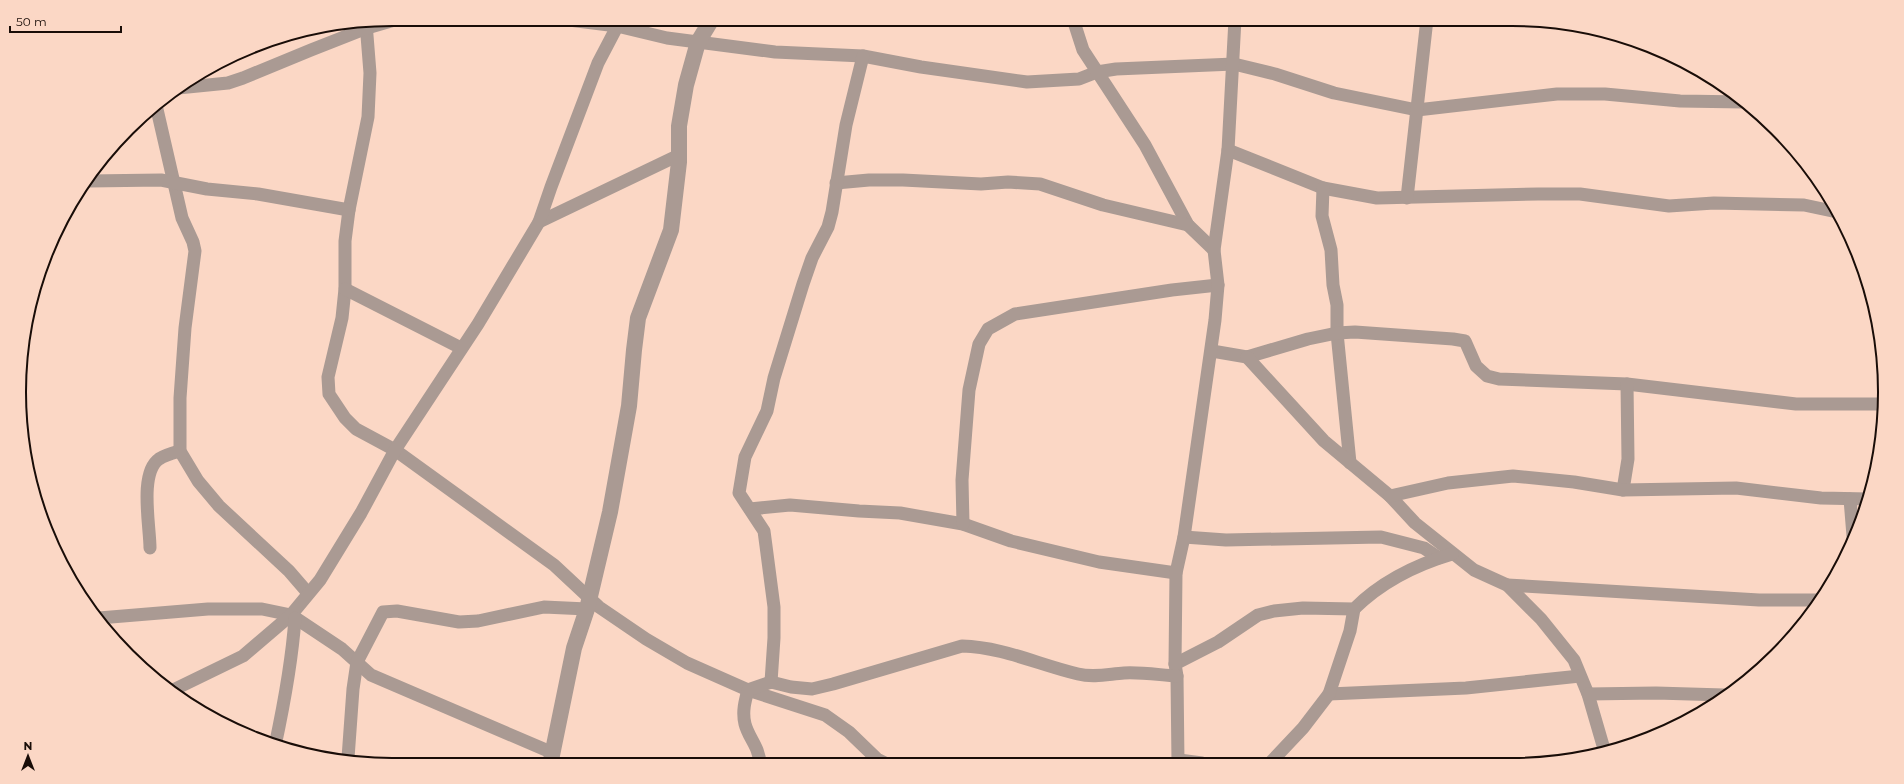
<svg xmlns="http://www.w3.org/2000/svg" width="1904" height="784" viewBox="0 0 1904 784" font-family="Montserrat,sans-serif">
<rect width="100%" height="100%" fill="#fbd7c5"/>
<g fill="none" stroke-linecap="round" stroke-linejoin="round">
<!-- minor -->
<g stroke="#aa9a93" stroke-width="13">
<path d="M561,19l56,7 50,12 108,14 88,4 58,11 106,15 52,-3 18,-7 19,-3 118,-5 41,10 59,19 83,17 140,-16h48l75,7 64,1"/>
<path d="M1073,19l10,31 62,95 43,80 26,25"/>
<path d="M366,23l4,50 -2,44 -19,93 -4,31v48l-3,29 -14,59 1,17 16,24 11,11 39,21 159,115 45,42 47,32 41,24 61,27 77,25 24,17 28,27 10,5"/>
<path d="M178,88l50,-5 15,-5 68,-28 56,-22 31,-9"/>
<path d="M156,105l26,113 11,24 2,9 -10,77 -5,70v53l18,30 21,25 70,65 19,22"/>
<path d="M1228,150l95,38 54,10 161,-4h42l89,12 45,-3 90,2 33,7"/>
<path d="M89,181l72,-1 46,9 51,5 91,16"/>
<path d="M836,183l33,-3h34l78,4 27,-2 32,2 63,21 85,20"/>
<path d="M1323,188l-1,28 9,34 2,35 4,20v28l13,130"/>
<path d="M1407,198l20,-179"/>
<path d="M539,222l140,-67"/>
<path d="M345,289l116,59"/>
<path d="M1212,351l35,6 61,-18 29,-6 18,-1 98,7 12,2 11,25 11,10 12,3 128,5 169,20h87"/>
<path d="M1247,357l77,84 66,55 25,27 59,47 33,15 34,34 33,41 14,34 16,55"/>
<path d="M1623,490l5,-31 -1,-75"/>
<path d="M1390,496l58,-13 65,-7 61,6 49,8 113,-2 85,10 47,1"/>
<path d="M1850,499l3,37"/>
<path d="M750,509l40,-4 69,6 41,2 63,11 48,17 88,21 77,11"/>
<path d="M963,524l-1,-44 7,-90 10,-46 9,-15 27,-15 157,-24 46,-5"/>
<path d="M1184,537l42,3 155,-3 43,11 15,10"/>
<path d="M150,548c0,-22 -11,-75 9,-89 6,-4 14,-6 21,-8"/>
<path d="M1507,585l252,15h63"/>
<path d="M99,618l109,-9h54l29,6 51,34 29,26 182,78"/>
<path d="M1175,664l43,-22 40,-27 16,-4 29,-3 51,1c27,-27 61,-44 98,-55"/>
<path d="M771,682l3,-44v-31l-8,-61 -2,-15 -25,-38 6,-36 22,-46 7,-33 29,-94 9,-26 16,-31 4,-15 14,-87 17,-69"/>
<path d="M171,691l72,-35 48,-41 29,-35 41,-67 34,-63 83,-126 61,-102 12,-35 47,-124 22,-42"/>
<path d="M1329,694l137,-6 114,-12"/>
<path d="M1588,694l68,-1 68,2"/>
<path d="M275,746c9,-42 17,-85 20,-128"/>
<path d="M348,758l5,-69 4,-27 26,-50 14,-1 62,11 19,-1 66,-14 43,2"/>
<path d="M1179,760l23,3"/>
<path d="M1178,763l-1,-87 -2,-12 1,-91 8,-36 31,-217 3,-35 -4,-35 14,-100 7,-131"/>
<path d="M1270,763l33,-35 26,-34 21,-63 4,-22"/>
<path d="M760,764c-1,-18 -11,-25 -15,-40 -3,-12 0,-23 3,-34l23,-8 20,5 21,2 21,-5 129,-38c41,1 77,19 116,28 16,4 31,0 46,-1 17,-1 36,2 53,3"/>
</g>
<!-- tertiary -->
<path stroke="#aa9a93" stroke-width="16" d="M550,765l24,-117 13,-39 23,-97 19,-106 5,-56 4,-32 33,-88 8,-68v-36l7,-41 12,-43 14,-23"/>
</g>
<!-- crop -->
<path d="M0 0H1904V784H0ZM392 26H1512A366 366 0 0 1 1878 392V392A366 366 0 0 1 1512 758H392A366 366 0 0 1 26 392V392A366 366 0 0 1 392 26Z" fill="#fbd7c5" fill-rule="evenodd"/>
<path fill="none" stroke="#190d08" stroke-width="2" d="M392 26H1512A366 366 0 0 1 1878 392V392A366 366 0 0 1 1512 758H392A366 366 0 0 1 26 392V392A366 366 0 0 1 392 26Z"/>
<!-- north arrow -->
<g transform="translate(28 756)" stroke="#fbd7c5" stroke-width="3" paint-order="stroke">
<path d="M0-3L7 15L0 10L-7 15Z" fill="#190d08"/>
<text y="-6" font-size="11" font-weight="bold" text-anchor="middle" fill="#190d08">N</text>
</g>
<!-- scale -->
<path d="M10 26v6h111v-6" fill="none" stroke="#190d08" stroke-width="2"/>
<text x="16" y="26" font-size="12" fill="#190d08" stroke="#fbd7c5" stroke-width="3" paint-order="stroke">50 m</text>
</svg>
